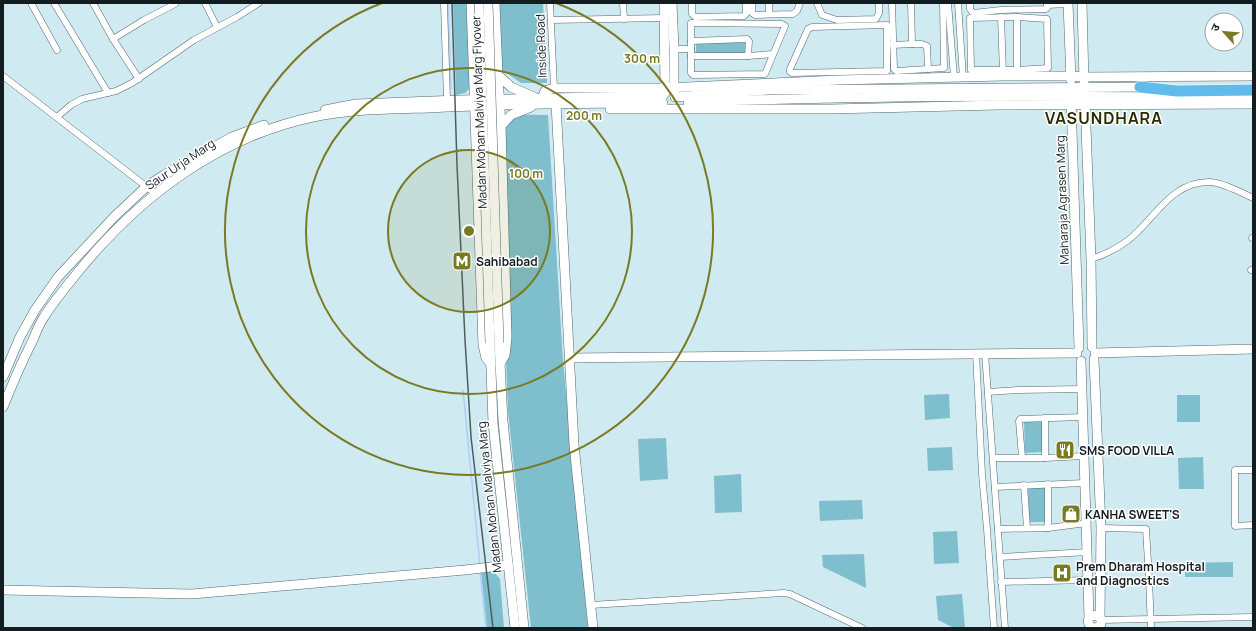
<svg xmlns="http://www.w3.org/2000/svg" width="1256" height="631" viewBox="0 0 1256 631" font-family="Manrope,'Noto Sans Devanagari',sans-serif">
<rect width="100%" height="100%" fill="#d0eaf1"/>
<!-- green -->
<g fill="#7fbecc">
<path d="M453,3h16l2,84 -6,6 -9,2z"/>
<path d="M492,3h51l4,80h-26l-19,-13z"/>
<rect x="696" y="42" width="49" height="11"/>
<path d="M548,115l15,246 25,267h-57l-23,-217 -10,-266c2,-8 4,-20 12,-26 8,-6 28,-4 38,-4z"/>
<path d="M949,394l1,24 -25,2 -1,-25z"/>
<rect x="1177" y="395" width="23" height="27"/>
<path d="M1024,422h19l1,30 -19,1z"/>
<path d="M666,438l2,41 -28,2 -2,-42z"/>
<path d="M952,447l1,23 -25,1 -1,-23z"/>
<path d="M1203,457l1,32h-25l-1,-31z"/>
<path d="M741,474l1,38 -27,1 -1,-37z"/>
<path d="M1046,484l1,38h-18l-1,-37z"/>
<path d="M862,500l1,19 -43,2 -1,-20z"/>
<path d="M957,531l2,32 -25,1 -1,-32z"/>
<path d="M864,554l2,34 -43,-21 -1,-12z"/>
<path d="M1233,562v15h-48v-14z"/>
<path d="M481,572h13l6,7 4,49h-17z"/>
<path d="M962,594l3,34h-11l-16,-8 -2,-24z"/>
</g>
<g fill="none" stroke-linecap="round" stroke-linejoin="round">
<!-- stream -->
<g stroke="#adcefa" stroke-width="1.5">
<path d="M448,3l3,86"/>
<path d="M463,390l17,176"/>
<path d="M480,571l6,57"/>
</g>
<defs>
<g id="street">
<path d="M31,3l26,47"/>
<path d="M54,3l54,90"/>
<path d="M93,3l20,36 26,40"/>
<path d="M205,3l12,24"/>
<path d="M444,3l3,97"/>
<path d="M550,3l4,85"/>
<path d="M623,3l1,16"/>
<path d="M692,3v11l3,3 49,-1 2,-2v-11"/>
<path d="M752,3v10l3,2 38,-1 4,-3 3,-8"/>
<path d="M769,3v11"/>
<path d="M817,3l5,12 15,5 39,-1 3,-6v-10"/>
<path d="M892,3l2,66 2,2 48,-3 -1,-65"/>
<path d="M911,3l1,41h10l5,2 1,23"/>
<path d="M948,3l6,74"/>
<path d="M958,3l5,75"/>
<path d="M970,3v6l3,4 28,-3 45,-1 1,-1v-5"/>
<path d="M1047,5l21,-1"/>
<path d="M1001,17l2,56"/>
<path d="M1017,17l30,2 1,49 -31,2h-46l-1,-52z"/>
<path d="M1017,17v56"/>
<path d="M551,20l113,-2"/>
<path d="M691,23l91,1 3,2 -20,48 -72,1 -2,-2z"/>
<path d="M887,25v46l-95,2 -2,-1v-3l18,-40 4,-2z"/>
<path d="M113,39l31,-19 31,-16"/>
<path d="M893,45l19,-1"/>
<path d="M674,49h17"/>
<path d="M691,56h57l1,-15 -2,-2 -56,2"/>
<path d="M748,56l25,-2"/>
<path d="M3,76l153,118"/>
<path d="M57,117l14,-12 11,-6 34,-8 16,-8 62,-43 43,-23 22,-14"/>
<path d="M1252,238h1"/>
<path d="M1091,259c13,-4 24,-9 36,-18 27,-20 43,-60 83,-59 14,1 30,10 43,16"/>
<path d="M1251,270h2"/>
<path d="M976,353l6,121 5,55 7,99"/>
<path d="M985,353l20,275"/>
<path d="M988,392l30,-2 64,-1"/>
<path d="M1045,418v40"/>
<path d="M1022,457l-3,-36 1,-2 63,-2"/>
<path d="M993,458h52l39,-2"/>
<path d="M1253,470h-18v56l18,-1"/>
<path d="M1024,485l3,43"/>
<path d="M995,487l89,-4"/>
<path d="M1048,528v-44"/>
<path d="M1101,528l45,1 3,50 2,49"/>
<path d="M998,529l50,-1 39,-5"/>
<path d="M1000,557l88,-5"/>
<path d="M1001,582l88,-2"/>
<path d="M591,605l193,-12 6,1 72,34"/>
<path d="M1101,620l152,-3"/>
</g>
<g id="secondary">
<path d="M471,3l12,342 3,13 4,5"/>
<path d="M495,3l3,72 3,51 6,212 -2,17 -5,9"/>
<path d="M664,3l1,90"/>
<path d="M672,3l2,46v45"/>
<path d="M1068,3l3,77"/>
<path d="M1082,3l2,79"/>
<path d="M498,75l13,12 23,10"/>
<path d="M675,97l93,-7 377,-3"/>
<path d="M542,98l3,-7 9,-3h111l174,-8 164,-4h67l14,1 169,-1"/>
<path d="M1071,99l8,249"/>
<path d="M1085,100l6,159 1,88"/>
<path d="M688,102c189,-7 377,-7 565,-4"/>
<path d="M556,104l18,341 19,183"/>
<path d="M610,109h221l168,-4 254,-1"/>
<path d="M325,110l31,-6 103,-4 182,-4h22"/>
<path d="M501,126l10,-11 20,-8"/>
<path d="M490,343l3,80 22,205"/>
<path d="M499,343l4,78 21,207"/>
<path d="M1095,353l158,-4"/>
<path d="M569,358l508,-5"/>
<path d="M1094,359l7,169 -1,89"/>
<path d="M1081,361l8,256"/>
<path d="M3,377l17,-40 15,-27 23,-33 56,-60 33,-31 17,-11 68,-38 32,-12"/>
<path d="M3,407c9,-22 18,-44 29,-65 4,-9 7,-18 12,-25 10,-16 22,-30 34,-45 60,-74 140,-135 235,-155 37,-8 76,-8 115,-9 78,-4 157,-5 235,-5"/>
<path d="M3,590l189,4 273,-24 43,-5"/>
<path d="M1093,628c-9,-5 -4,-15 5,-12l3,3v5l-4,4"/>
</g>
<path id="highway" d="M1140,87l37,4 76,-1"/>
</defs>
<!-- street casing -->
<use href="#street" stroke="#51686e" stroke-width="7"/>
<!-- secondary casing -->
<use href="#secondary" stroke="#51686e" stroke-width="10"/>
<!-- highway casing -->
<use href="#highway" stroke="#fff" stroke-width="12"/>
<!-- street -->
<use href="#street" stroke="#fff" stroke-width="6"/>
<!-- secondary -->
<use href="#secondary" stroke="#fff" stroke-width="9"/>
<!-- highway -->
<use href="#highway" stroke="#60baec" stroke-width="11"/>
<!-- rail -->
<path stroke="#4d5c5f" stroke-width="1.5" d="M452,3l5,162 8,175 6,97 22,191"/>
<defs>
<g id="secondary-bridge">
<path d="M479,3l11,340"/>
<path d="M488,3l11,340"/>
</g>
</defs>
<!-- secondary-bridge casing -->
<use href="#secondary-bridge" stroke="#51686e" stroke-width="10" stroke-linecap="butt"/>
<!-- secondary-bridge -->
<use href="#secondary-bridge" stroke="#fff" stroke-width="9"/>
</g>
<!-- distance rings -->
<circle cx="469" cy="231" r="81" fill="#797a22" fill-opacity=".12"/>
<g fill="none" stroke="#797a22" stroke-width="2">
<circle cx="469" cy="231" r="81"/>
<circle cx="469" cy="231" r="163"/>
<path d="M556 3A244 244 0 1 1 382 3"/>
</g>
<!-- icons -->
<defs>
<symbol id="metro-square" viewBox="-11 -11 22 22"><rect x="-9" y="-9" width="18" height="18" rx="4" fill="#797a22" stroke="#fff"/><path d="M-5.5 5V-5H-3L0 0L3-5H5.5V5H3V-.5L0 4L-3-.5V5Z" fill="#fff"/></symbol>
<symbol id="restaurant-square" viewBox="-11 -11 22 22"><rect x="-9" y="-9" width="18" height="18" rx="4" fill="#797a22" stroke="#fff"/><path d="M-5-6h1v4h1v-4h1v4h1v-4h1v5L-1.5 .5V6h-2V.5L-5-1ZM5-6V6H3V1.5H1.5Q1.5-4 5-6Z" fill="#fff"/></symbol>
<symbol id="shop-square" viewBox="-11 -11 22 22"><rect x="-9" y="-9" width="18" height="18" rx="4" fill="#797a22" stroke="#fff"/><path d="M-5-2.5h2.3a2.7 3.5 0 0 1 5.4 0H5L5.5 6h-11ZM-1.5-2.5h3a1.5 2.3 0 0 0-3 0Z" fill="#fff"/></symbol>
<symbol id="hospital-square" viewBox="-11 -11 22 22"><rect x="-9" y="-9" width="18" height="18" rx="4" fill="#797a22" stroke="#fff"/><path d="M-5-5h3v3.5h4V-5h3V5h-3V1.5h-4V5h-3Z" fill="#fff"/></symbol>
</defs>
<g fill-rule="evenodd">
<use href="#metro-square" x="451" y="250" width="22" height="22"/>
<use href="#restaurant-square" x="1054" y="439" width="22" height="22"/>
<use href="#shop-square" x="1060" y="503" width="22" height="22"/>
<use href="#hospital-square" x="1051" y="562" width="22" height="22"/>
</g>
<g text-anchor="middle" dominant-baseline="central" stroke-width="3" stroke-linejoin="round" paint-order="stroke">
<!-- street labels -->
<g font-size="12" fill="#131d1f" stroke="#fff">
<text transform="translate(541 46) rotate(-92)">Inside Road</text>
<text transform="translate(479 112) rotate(-92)">Madan Mohan Malviya Marg Flyover</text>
<text transform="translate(180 164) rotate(-34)">Saur Urja Marg</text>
<text transform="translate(1062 200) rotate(-92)">Maharaja Agrasen Marg</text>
<text transform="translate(489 497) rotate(-96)">Madan Mohan Malviya Marg</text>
</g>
<!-- poi labels -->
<g font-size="12" font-weight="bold" fill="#131d1f" stroke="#fff" text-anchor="start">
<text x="476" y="261">Sahibabad</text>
<text x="1079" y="450">SMS FOOD VILLA</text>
<text x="1085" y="514">KANHA SWEET'S</text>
<text x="1076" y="566">Prem Dharam Hospital<tspan x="1076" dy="14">and Diagnostics</tspan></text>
</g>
<!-- district labels -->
<g font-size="16" font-weight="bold" letter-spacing="1" fill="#2b2b01" stroke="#fff">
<text x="1104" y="118">VASUNDHARA</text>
</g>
</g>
<circle cx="469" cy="231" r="6" fill="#797a22" stroke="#fff" stroke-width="2"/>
<g font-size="12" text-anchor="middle" font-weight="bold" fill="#797a22" stroke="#fff" stroke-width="3" stroke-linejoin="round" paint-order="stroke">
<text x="642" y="63">300 m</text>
<text x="584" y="120">200 m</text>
<text x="526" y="178">100 m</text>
</g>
<!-- border -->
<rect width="1256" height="631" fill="none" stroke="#131d1f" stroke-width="8"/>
<!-- north arrow -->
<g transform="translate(1224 32) rotate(297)"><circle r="19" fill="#ffffff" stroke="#a1a5a5"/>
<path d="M0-3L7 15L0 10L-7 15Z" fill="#797a22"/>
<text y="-6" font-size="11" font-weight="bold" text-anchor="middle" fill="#131d1f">उ</text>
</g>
</svg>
